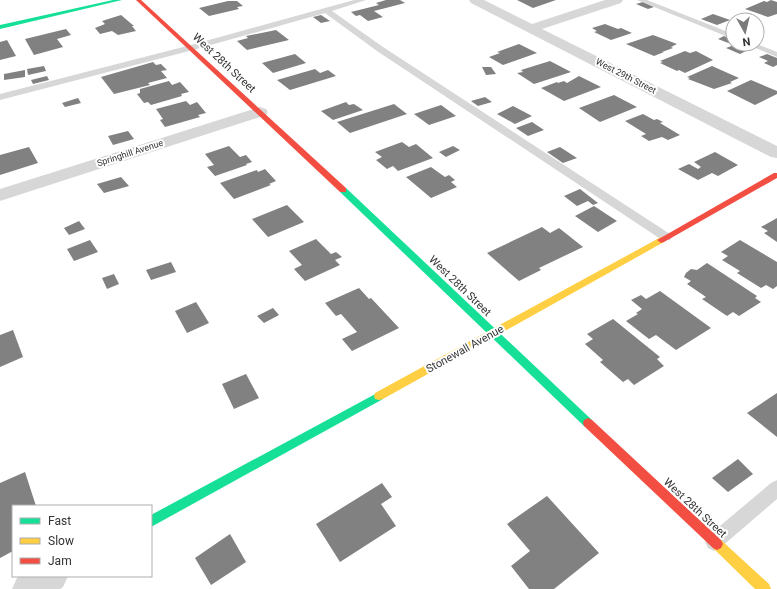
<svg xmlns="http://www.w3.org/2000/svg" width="777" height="589" viewBox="0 0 777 589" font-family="Roboto,sans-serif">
<rect width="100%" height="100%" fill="#fff"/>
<!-- building -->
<g fill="#818181">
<path d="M386,0h14l5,3 -31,8 9,6 -15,4 -8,-6 -4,1 -5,-4 28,-7 -3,-2z"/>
<path d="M517,0h39l-23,8z"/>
<path d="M771,0l6,2v12l-9,3 -23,-8 19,-8 3,1z"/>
<path d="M228,1h9l6,5 -6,1 2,2 -30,7 -10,-8z"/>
<path d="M643,2l11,5 -6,2 -12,-5z"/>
<path d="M713,14l17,6 -13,5 -16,-6z"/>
<path d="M121,15l13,11h-2l4,5 -18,4 -6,-4 -12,3 -5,-6 10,-4 -3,-3z"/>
<path d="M321,15l9,6 -9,2 -8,-6z"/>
<path d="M605,24l13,5 3,-1 11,5 -21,7 -17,-8 3,-1 -5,-3z"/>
<path d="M66,29l5,6 -14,4 6,8 -29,8 -9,-16z"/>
<path d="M276,30l13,10 -42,10 -10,-9 11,-3 -2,-2z"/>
<path d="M653,35l24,9 -6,3 2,1 -11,4h2l-10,4 -28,-12z"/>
<path d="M724,36l9,4v3l-2,1 -13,-5z"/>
<path d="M7,40l9,16 -16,4v-18z"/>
<path d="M519,44l18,9 -34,12 -14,-8 11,-4 -3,-1z"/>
<path d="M737,44l13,5 -10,5 -14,-6z"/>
<path d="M685,51l5,2 6,-2 17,9 -28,13 -6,-3 -2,1 -17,-8 3,-1 -3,-1z"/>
<path d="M295,54l11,9 -33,10 -11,-10z"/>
<path d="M767,54l10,4v7l-4,2 -9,-4 4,-2 -9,-4z"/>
<path d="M550,61l21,11 -37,12 -17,-11 6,-1 -2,-2z"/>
<path d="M153,62l3,3 5,-1 6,6 -6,1 6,7 -19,5 2,2 -36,9 -13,-17z"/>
<path d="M44,66l2,5 -18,4 -1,-6z"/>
<path d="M712,66l27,12 -9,4 2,1 -18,6 -26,-10 2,-1 -3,-1z"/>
<path d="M482,67h9l5,7 -10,1z"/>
<path d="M315,69l5,4 8,-3 8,6 -46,14 -13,-10z"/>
<path d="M25,70v7l-21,3v-6z"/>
<path d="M47,76l2,4 -16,4 -2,-4z"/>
<path d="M579,76l22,11 -37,14 -23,-13 16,-6 1,1 6,-2 3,2z"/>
<path d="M751,80l26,11v3l-22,11 -28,-14z"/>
<path d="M169,81l3,4 8,-3 9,10 -8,2 1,2 -31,9 -3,-3 -4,1 -7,-9 3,-1v-4z"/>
<path d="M614,95l23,12 -37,15 -21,-14z"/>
<path d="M485,97l7,5 -14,4 -7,-5z"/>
<path d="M78,98l3,5 -16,4 -3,-4z"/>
<path d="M186,101l4,4 7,-3 9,11 -8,2 2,2 -35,10 -5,-7 3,-1 -7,-10z"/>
<path d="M346,102l3,3 5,-1 9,6 -30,10 -12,-9z"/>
<path d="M394,104l13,10 -57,19 -13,-11z"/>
<path d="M441,105l15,11 -27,9 -15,-11z"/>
<path d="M513,106l19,10 -17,8 -18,-10z"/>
<path d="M643,114l11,6 3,-1 6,3 -3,1 20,12 -12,5 -6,-3 -13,4 -8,-5 5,-2 -21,-13z"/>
<path d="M532,122l12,8 -16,6 -12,-8z"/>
<path d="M128,131l6,8 -21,6 -5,-9z"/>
<path d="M402,142l7,5 7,-3 17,14 -35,13 -5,-5 -6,3 -11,-9 6,-3 -7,-5z"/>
<path d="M229,146l11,11 6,-2 6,7 -6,2 1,1 -32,11 -8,-9 7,-2 -9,-11z"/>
<path d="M453,146l7,4 -14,7 -7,-5z"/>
<path d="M29,147l9,16 -38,12v-20z"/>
<path d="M560,147l17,11 -14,5 -16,-11z"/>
<path d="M715,152l23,13 -20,11 -6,-3 -14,7 -20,-11 11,-5 9,5 3,-2 -7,-5z"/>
<path d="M431,167l14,10 4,-2 6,5 -4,2 6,5 -26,11 -25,-21z"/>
<path d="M265,169l11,12 -7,3 2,1 -37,14 -14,-16 37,-13 1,2z"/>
<path d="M121,177l8,9 -25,7 -7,-9z"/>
<path d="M580,189l18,14 -5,2 -5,-4 -11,5 -13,-10z"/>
<path d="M287,205l17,17 -36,15 -16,-18z"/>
<path d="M594,206l23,15 -19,11 -23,-16z"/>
<path d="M777,218v24l-13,-9 4,-2 -7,-4z"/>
<path d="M79,221l6,8 -16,6 -5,-7z"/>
<path d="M542,227l8,6 9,-5 24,19 -44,21 2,2 -22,11 -32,-28z"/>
<path d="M316,239l15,15 5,-2 6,5 -7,3 5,5 -35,16 -11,-12 8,-4 -13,-14z"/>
<path d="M90,240l8,12 -24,9 -7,-12z"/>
<path d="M740,240l37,22v24l-4,3 -7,-4 -5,3 -24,-15 3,-2 -18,-11 6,-4 -7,-4z"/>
<path d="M171,262l5,10 -25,8 -5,-10z"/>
<path d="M707,263l50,33 -2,2 6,4 -22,14 -6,-4 -6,4 -25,-17 4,-2 -19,-13 4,-3 -7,-4 2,-4 5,-4 6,1z"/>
<path d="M114,274l5,10 -12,5 -5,-11z"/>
<path d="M359,288l10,11 2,-1 28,30 -47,23 -10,-12 15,-7 -16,-18 -5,2 -11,-13z"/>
<path d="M660,291l51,37 -35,22 -20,-15 -7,4 -23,-18 12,-7 -2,-1 6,-4 -11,-9 10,-5 5,4z"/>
<path d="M196,302l13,21 -22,10 -12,-22z"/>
<path d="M273,308l6,7 -15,8 -7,-7z"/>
<path d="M613,319l47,38 -3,2 7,7 -30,19 -6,-6 -5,3 -23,-20 3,-2 -18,-16 8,-5 -6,-5z"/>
<path d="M13,330l10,27 -23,10v-32z"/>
<path d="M246,374l13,24 -25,11 -12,-25z"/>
<path d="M777,393v44l-30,-24z"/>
<path d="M738,459l15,15 -25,18 -16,-14z"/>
<path d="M25,472l11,34h-23v45l-13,7v-75z"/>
<path d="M382,483l10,14 -11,7 15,22 -56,36 -24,-38z"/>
<path d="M547,496l52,57 -45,36h-25l-18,-23 19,-15 -23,-27z"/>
<path d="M230,534l16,28 -35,23 -16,-27z"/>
</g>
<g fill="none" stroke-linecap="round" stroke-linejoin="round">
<!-- lane -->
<g fill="#d7d7d7" fill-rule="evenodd">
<path d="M354,0h12l-34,11 51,36 287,187 2,3 -2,3h-8l-285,-189 -52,-38 -132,37 -193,50v-6l187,-48z"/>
<path d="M637,0h10l86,34v5z"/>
<path d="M746,44h11l20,8v5z"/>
<path d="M777,480v19l-57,49 -6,3 -6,-3 -3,-6 3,-6 63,-53z"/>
</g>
<!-- street -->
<g fill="#d7d7d7" fill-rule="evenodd">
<path d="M469,0h15l48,24 73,-24h18l-2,3 -79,26 235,117v12l-6,-1 -300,-154z"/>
<path d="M260,107l6,2 2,3 -2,3 -266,86v-12z"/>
<path d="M20,576h48l-5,11 -3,2h-48l5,-11z"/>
</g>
<!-- fast -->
<g fill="#16e098" fill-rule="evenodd">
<path d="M113,0h9l-122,29v-4z"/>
<path d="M340,188h6l246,232 1,3 -1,3 -4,2 -4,-2 -244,-234z"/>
<path d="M379,392l4,1 1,3 -1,3 -232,128v-12z"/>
</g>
<!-- slow -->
<g fill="#ffcf43" fill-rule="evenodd">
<path d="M661,237l3,1 1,2 -1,2 -281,157 -4,1 -4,-1 -1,-3 1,-3z"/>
<path d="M717,538l4,2 48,44 2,5h-16l-42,-41 -2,-4 2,-4z"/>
</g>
<!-- jam -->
<g fill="#f24e42" fill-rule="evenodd">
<path d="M136,0h5l205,188v4h-6z"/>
<path d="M774,173h3v5l-113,64 -3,1 -4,-3z"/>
<path d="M588,418l4,2 129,120 2,4 -2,4 -4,2 -4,-2 -129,-122 -1,-3 1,-3z"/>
</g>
</g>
<g text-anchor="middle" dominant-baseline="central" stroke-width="4" stroke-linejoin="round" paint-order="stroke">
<!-- far-street labels -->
<g font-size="9" fill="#333" stroke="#fff">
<text transform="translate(626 76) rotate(27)">West 29th Street</text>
<text transform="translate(130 153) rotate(-18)">Springhill Avenue</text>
</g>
<!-- street labels -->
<g font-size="11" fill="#333" stroke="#fff">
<text transform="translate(224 63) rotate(43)">West 28th Street</text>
<text transform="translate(460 286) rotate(44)">West 28th Street</text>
<text transform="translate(465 349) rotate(-29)">Stonewall Avenue</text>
<text transform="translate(695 508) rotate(43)">West 28th Street</text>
</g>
</g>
<!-- legend -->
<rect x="12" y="505" width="140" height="72" fill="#ffffff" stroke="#adadad"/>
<rect x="20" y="518" width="20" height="6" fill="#16e098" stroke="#adadad"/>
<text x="48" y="525" font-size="12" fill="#333333">Fast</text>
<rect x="20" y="538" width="20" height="6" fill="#ffcf43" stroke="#adadad"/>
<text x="48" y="545" font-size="12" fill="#333333">Slow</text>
<rect x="20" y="558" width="20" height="6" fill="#f24e42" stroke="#adadad"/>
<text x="48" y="565" font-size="12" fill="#333333">Jam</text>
<!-- north arrow -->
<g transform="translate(745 32) rotate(172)"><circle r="19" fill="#ffffff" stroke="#adadad"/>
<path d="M0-3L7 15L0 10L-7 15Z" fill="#7a7a7a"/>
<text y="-6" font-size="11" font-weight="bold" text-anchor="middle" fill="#333333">N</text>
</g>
</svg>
